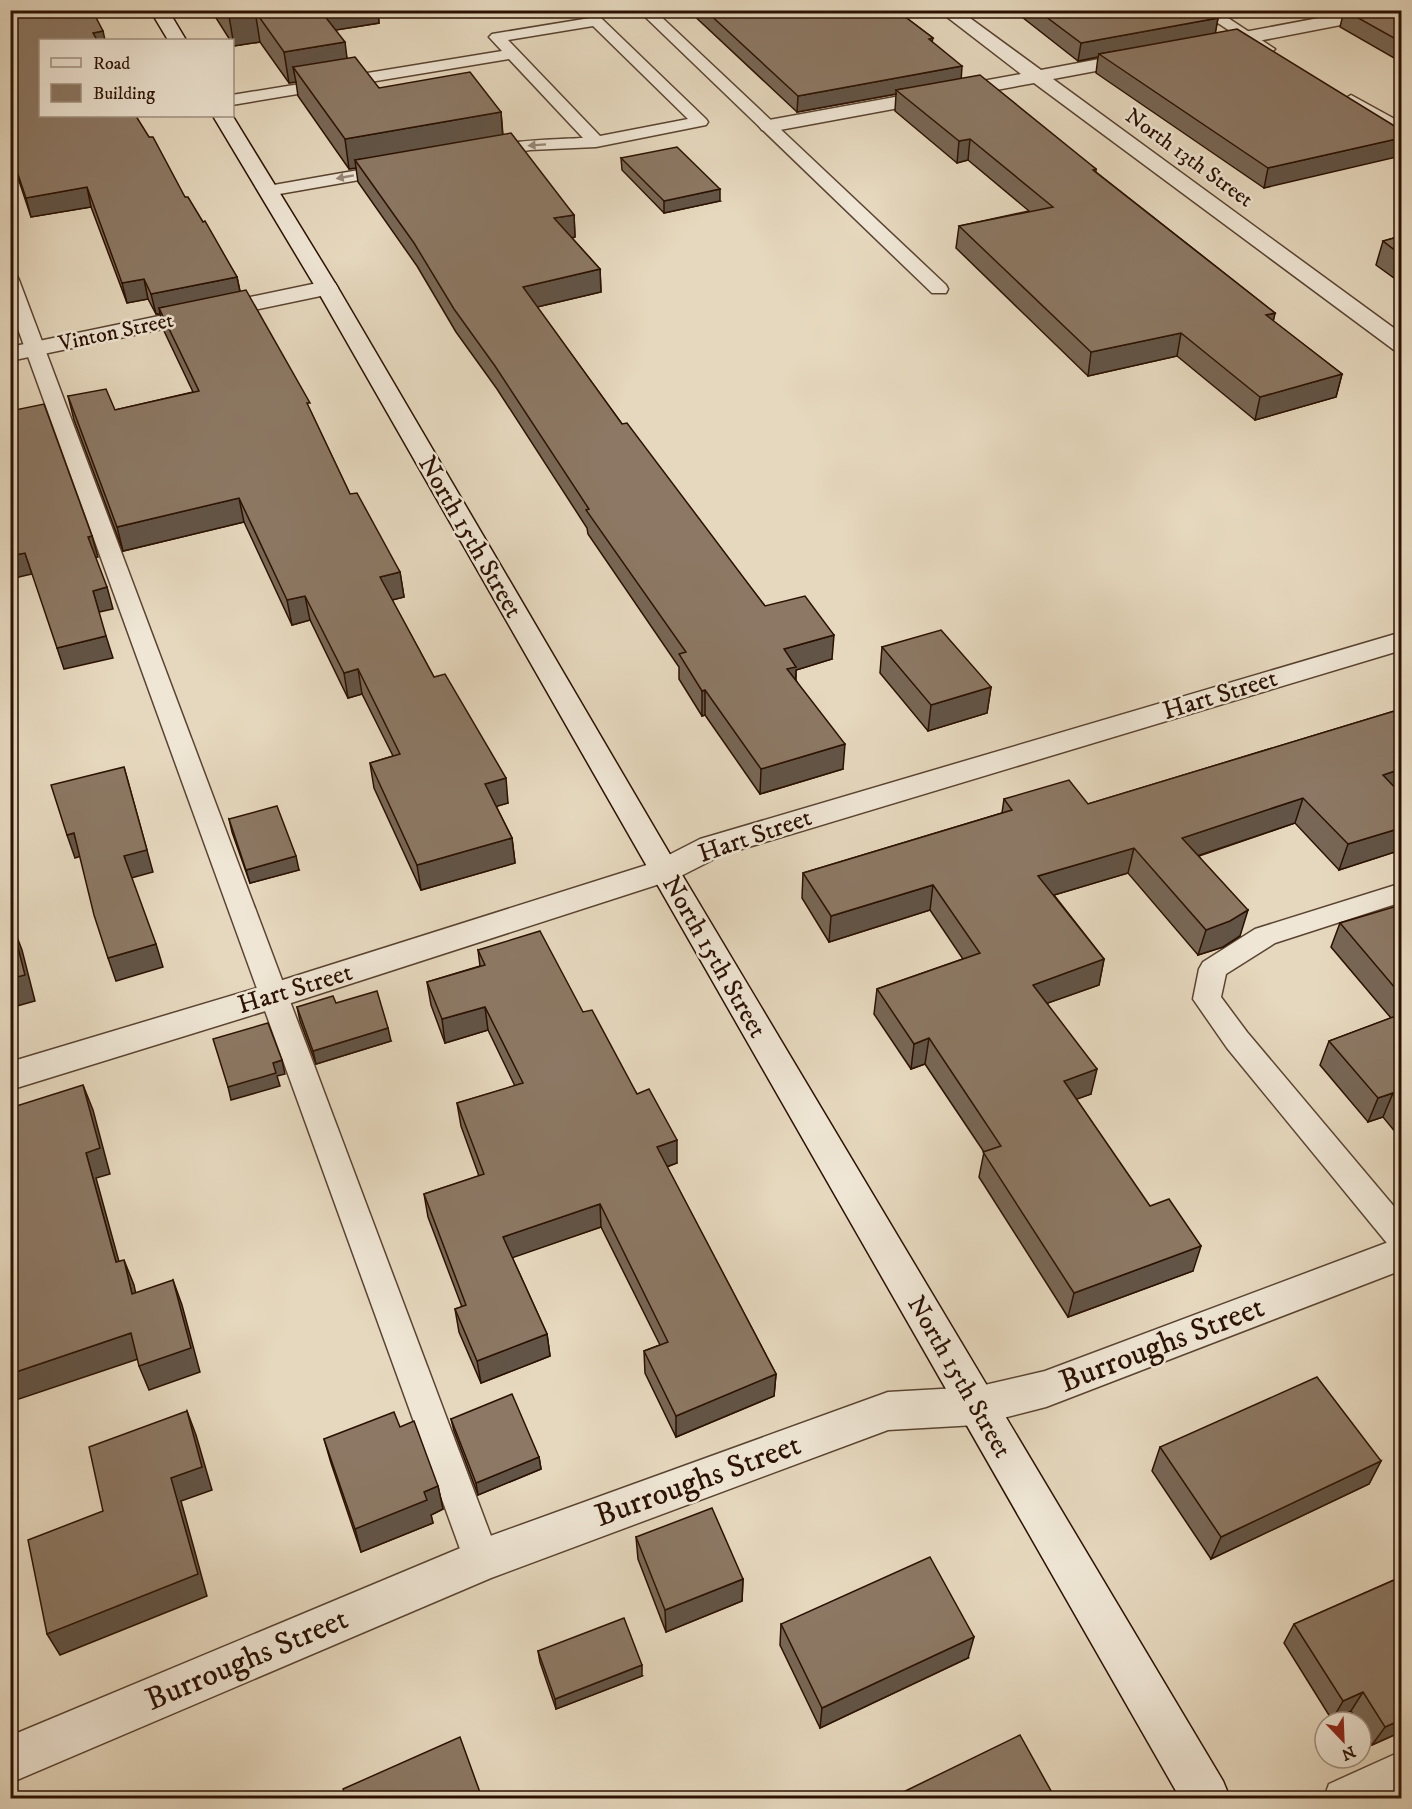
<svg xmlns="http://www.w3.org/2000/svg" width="1412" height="1809" viewBox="0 0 1412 1809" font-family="'IM FELL DW Pica',serif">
<rect width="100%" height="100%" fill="#e6d8be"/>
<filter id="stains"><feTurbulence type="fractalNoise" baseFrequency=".00333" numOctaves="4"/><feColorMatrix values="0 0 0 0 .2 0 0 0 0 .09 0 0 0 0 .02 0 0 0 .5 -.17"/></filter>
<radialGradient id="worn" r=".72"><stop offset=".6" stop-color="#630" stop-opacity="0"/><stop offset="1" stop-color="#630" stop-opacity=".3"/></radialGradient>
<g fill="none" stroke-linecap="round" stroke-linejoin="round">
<defs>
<g id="lane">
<path d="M638,10h16l292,275 2,4 -2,4h-14z"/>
<path d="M1198,10h18l59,39 -3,3h-10z"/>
<path d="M596,17l5,1 105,101 2,3 -2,3 -110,22 -66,3 -43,8 -6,-1 -2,-4c10,-13 85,-14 104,-15l-74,-79 -277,46v-10l270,-44 -13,-14 3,-3zM593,26l95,93 -88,17 -92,-96z"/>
<path d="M1351,95l51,28v12l-57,-32 -2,-3z"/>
<path d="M393,164l6,1 2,4 -2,4 -131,23 -6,-1 -3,-4 3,-4 6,-1z"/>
<path d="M10,275l7,1 2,4 481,1280 -5,12 -13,5 -13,-5 -5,-12 -454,-1253z"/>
<path d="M1402,883v19l-127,41 -49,31 -5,23 26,35 155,184v36l-11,-4 -164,-200 -34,-49 6,-30 4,-7 52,-33z"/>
<path d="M1402,1751v40l-17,7h-61l5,-14z"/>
</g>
<g id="street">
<path d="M938,10h21l82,60 101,-19 7,2 2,4 -2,4 -96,18 349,255v18l-8,-2 -360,-267 -265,49 -7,-2 -3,-4 3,-4 7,-2 252,-46z"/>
<path d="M1361,10h40l-9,5 -185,36 -7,-2 -2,-4 2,-4 7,-2z"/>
<path d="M327,281l8,2 3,5 -3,5 -325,68v-14z"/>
<path d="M1402,632v18l-680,205 -47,24 -390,126 -275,85v-28l260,-78 383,-121 47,-24z"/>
<path d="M1402,1237v33l-356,137 -70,18 -88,5 -397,148 -481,205v-47l472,-197 406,-147 88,-5 69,-16z"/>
</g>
<g id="secondary">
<path d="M150,10h18l18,30h-18z"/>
<path d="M232,115l106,173 337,575 548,918 7,17h-50l-864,-1510 -103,-172z"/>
</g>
</defs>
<!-- lane casing -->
<use href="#lane" stroke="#5a4331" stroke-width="3"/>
<!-- street casing -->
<use href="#street" stroke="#5a4331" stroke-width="3"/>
<!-- secondary casing -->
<use href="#secondary" stroke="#2b1102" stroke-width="3"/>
<!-- lane -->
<use href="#lane" fill="#efe6d5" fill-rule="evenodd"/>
<!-- street -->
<use href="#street" fill="#efe6d5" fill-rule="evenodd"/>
<!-- secondary -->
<use href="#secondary" fill="#efe6d5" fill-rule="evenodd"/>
</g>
<!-- wall -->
<g fill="#786756" stroke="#2b1102" stroke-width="1.5">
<path d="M10,10l30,30 145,157 18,25 34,55 3,14 71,121 39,82 50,78 4,25 -12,3 42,77 74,126 -12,3 16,32 3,25 -94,27 -47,-102 -4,-25 23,-7 -31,-62 -14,4 -38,-78 -18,5 -48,-103 -121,29 -49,-131 -6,-24 47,14 78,-18 -29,-61 -4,-17h-4l-8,-15 -21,4 -36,-96 -60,10 -21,-63z"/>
<path d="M211,10h167l1,13 -44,7 12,28 32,30 122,24 2,23 71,80 1,22 -3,1 28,31 1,23 -64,15 85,117 143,182 67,53 -36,11v10l47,89 -83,25 -55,-79 -3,1 -23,-37v-12l-91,-133 -1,-6 -90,-139 -41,-57 -39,-66 -59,-84 -2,-14 -7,1 -51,-73 -2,-14 -7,1 -29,-41 -26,4 -2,-2v-4h-2z"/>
<path d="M688,10h208l37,28 -1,4 29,36 135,91v3l179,141 -2,8 69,53 -6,23 -81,23 -78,-64 -89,20 -132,-128 3,-22 70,-15 -61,-51 -11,3 -62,-52 1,-17 -99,18z"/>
<path d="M1013,10h193l12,8 -3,15 186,97 -137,58 -168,-115 2,-16 -20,4z"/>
<path d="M1310,10h91v52l-61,-35 4,-16 -25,4z"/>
<path d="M621,158l99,43 -56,12 -42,-43z"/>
<path d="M1401,236v47l-25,-18 7,-24z"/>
<path d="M882,647l109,40 -4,26 -59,18 -48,-58z"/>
<path d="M1401,709v83h-1l1,2v56l-62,20 -44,-47 -96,33 41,80 -17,11 -25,8 -70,-82 -74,22 50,64 -5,26 -52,18 44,91 -15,5 117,172 -125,46 -89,-140 5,-25 -59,-88 -14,5 -37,-55 3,-25 86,-30 -33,-49 -101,32 -27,-44 1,-25 199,-60 2,-14 84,5z"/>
<path d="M229,819l70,51 -49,13 -18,-51z"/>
<path d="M1401,911v228l-18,-22 -15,5 -48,-57 9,-24 62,-23 -60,-71 9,-24z"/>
<path d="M478,950l105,62 54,82 40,69 -10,4 109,207 -2,22 -98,41 -31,-64 -1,-22 16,-6 -59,-118 -89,30 35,77 3,22 -69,27 -22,-51 -4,-23 7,-2 -34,-90 -4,-23 55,-18 -18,-50 -4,-23 58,-17 -27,-56 -43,13 -14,-38 -4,-23 53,-16z"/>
<path d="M336,1003l55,38 -75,23 -16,-43 -3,-14z"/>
<path d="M451,1419l88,38 2,12 -63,26 -24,-64z"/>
<path d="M400,1427l38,59 5,23 -12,6 2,8 -72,29 -30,-89 -7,-24z"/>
<path d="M1160,1447l221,14 -12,23 -158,75 -59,-88z"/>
<path d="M636,1537l107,42 -1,22 -76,31 -28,-73z"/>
<path d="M1401,1577v155l-29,13 -11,-18v-5h-3l-7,-11 -19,9 -48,-77 10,-19z"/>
<path d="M781,1624l187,34 -148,70 -40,-83z"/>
<path d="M538,1651l104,25 -86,33 -16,-47z"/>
</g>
<!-- shaded-wall -->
<g fill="#625446" stroke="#2b1102" stroke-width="1.5">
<path d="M315,10h63l1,13 -61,10z"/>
<path d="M1320,10h25l-26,5z"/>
<path d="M255,11l5,31 -26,4 -5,-30z"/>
<path d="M1218,18l-3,17 -116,19 -1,3 -20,4 3,-18z"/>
<path d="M103,31l2,9h-10l-2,-7z"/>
<path d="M345,42l4,32 -56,-7 3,15 -7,1 -5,-31z"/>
<path d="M962,66l-1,16 -65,8v4l-99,18 1,-16z"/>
<path d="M501,112l2,30 -148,18 1,8 -7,1 -4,-30z"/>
<path d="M1401,138v18l-137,32 4,-20z"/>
<path d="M970,139l-2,21 -11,3 2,-22z"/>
<path d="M87,187l4,20 -60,10 -5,-19z"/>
<path d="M720,189v12l-56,12v-12z"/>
<path d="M574,215l1,22 -19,4 -2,-23z"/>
<path d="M600,269l1,23 -77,18 -1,-23z"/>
<path d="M237,277l4,20 -82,11 1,6h-4l-5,-20z"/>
<path d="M144,279l4,20 -21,4 -5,-20z"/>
<path d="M1275,313l-5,23 -4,-21z"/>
<path d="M1181,333l-4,23 -89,20 3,-24z"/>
<path d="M1342,374l-6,23 -81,23 5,-23z"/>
<path d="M239,498l5,24 -121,29 -6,-24z"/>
<path d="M92,536l6,21 -4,1 -6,-21z"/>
<path d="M25,553l7,21 -22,5v-23z"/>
<path d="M400,572l4,25 -20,5 -4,-25z"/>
<path d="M107,587l6,22 -14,3 -6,-21z"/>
<path d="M305,596l5,24 -18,5 -5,-25z"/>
<path d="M834,635l-2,24 -36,11 -1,22 -9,2 -2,-45z"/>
<path d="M106,636l7,22 -49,11 -7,-21z"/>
<path d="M358,669l4,25 -14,4 -4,-25z"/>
<path d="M991,687l-4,26 -59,18 3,-26z"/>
<path d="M705,690v25l-3,1v-25z"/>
<path d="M845,744l-2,25 -83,25 1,-25z"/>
<path d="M124,767l29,105 -22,6 -7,-22z"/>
<path d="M1401,769v23l-27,8 9,-25z"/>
<path d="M506,778l2,25 -20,6 -3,-25z"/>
<path d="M1303,798l-8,25 -119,40 6,-25z"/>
<path d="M1401,828v22l-62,20 9,-26z"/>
<path d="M74,833l7,23 -6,2 -8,-23z"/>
<path d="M512,838l3,25 -94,27 -4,-25z"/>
<path d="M1134,848l-6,25 -94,28 4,-25z"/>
<path d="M296,856l3,14 -49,13 -4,-13z"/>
<path d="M933,885l-3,25 -101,32 2,-26z"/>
<path d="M1248,910l-8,26 -17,11 -25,8 8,-25z"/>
<path d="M12,924l10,26 13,51 -25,7z"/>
<path d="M156,944l7,23 -47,14 -8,-23z"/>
<path d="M1104,959l-5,26 -71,25 5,-25z"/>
<path d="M485,1007l3,23 -43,13 -3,-24z"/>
<path d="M388,1028l3,13 -75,23 -3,-13z"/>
<path d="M929,1038l-4,26 -14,5 3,-25z"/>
<path d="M282,1060l3,14 -8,2 3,10 -49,14 -3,-13 45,-24z"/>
<path d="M1097,1069l-6,25 -33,12 6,-25z"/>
<path d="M83,1085l10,25 17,64 -14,4 30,109 -10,-25 -30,-109z"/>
<path d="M1393,1093l-10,24 -15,5 10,-24z"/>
<path d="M677,1140v23l-20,7v-23z"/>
<path d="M600,1204l1,23 -95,33 -3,-23z"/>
<path d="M1201,1246l-8,25 -125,46 6,-24z"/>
<path d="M124,1260l10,25 7,34 -9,-25z"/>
<path d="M173,1280l9,25 18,67 -51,18 -10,-24z"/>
<path d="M131,1333l10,25 -131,44v-28z"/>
<path d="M547,1334l3,22 -69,27 -4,-22z"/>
<path d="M776,1374l-2,22 -98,41v-21z"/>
<path d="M187,1411l9,24 16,55 -31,11 26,95 -147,59 -13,-21 124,-156z"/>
<path d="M539,1457l2,12 -63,26 -2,-12z"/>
<path d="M1381,1461l-12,23 -158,75 10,-22z"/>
<path d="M438,1486l5,23 -12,6 2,8 -72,29 -6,-23 69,-37z"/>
<path d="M743,1579l-1,22 -76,31 -1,-22z"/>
<path d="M974,1637l-6,21 -148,70 2,-20z"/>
<path d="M642,1665v11l-86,33 -1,-10z"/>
<path d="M1363,1692l-12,19 -19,9 11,-19z"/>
<path d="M1401,1720v12l-29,13 13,-18z"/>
</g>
<!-- building -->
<g fill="#8c7864" stroke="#2b1102" stroke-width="1.5">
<path d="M10,10h82l11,21 -10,2 4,7h-57v76h96l13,21h4l32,60h3l15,25 2,-1 32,56 -86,17 -7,-15 -22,4 -35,-96 -61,11 -16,-47z"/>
<path d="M225,10h95l25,32 -61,10 -29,-41 -26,5z"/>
<path d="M705,10h191l37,28 -4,1 33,27 -164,30z"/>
<path d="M1037,10h169l12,8 -137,25z"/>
<path d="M1344,10h57v32z"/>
<path d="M1237,29l164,101v8l-133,30 -169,-114z"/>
<path d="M355,57l24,31 91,-16 31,40 -156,27 -52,-72z"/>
<path d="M980,75l116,94 -3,1 182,143 -9,2 76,59 -82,23 -79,-64 -90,19 -132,-126 94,-19 -83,-68 -11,2 -63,-51z"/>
<path d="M511,133l63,82 -20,3 46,51 -77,18 99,137 5,-1 138,183 40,-10 29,39 -50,14 12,18 -9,2 58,75 -84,25 -56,-79 -3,1 -23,-37 7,-2 -100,-142 3,-1 -94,-143 -41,-57 -40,-66 -59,-83z"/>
<path d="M677,147l43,42 -56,12 -43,-43z"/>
<path d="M1401,236v19l-18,-14z"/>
<path d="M246,290l64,113h-3l43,91 7,-1 43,79 -20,5 54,100 11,-3 61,104 -21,6 27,54 -95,27 -47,-102 30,-9 -42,-85 -14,4 -39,-77 -18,4 -48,-102 -122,29 -49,-131 38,-7 9,21 84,-19 -40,-83z"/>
<path d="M44,404l48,132 -4,1 19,50 -14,4 13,45 -49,12 -32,-95 -15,3v-145z"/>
<path d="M941,630l50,57 -60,18 -49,-58z"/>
<path d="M1401,709v60l-18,6 18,19v34l-53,16 -45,-46 -121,40 66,72 -18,11 -24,9 -72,-82 -96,28 66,83 -71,26 64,84 -33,12 86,125 19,-7 32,47 -127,47 -91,-141 18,-6 -72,-108 -15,6 -37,-55 103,-36 -47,-68 -102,31 -28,-43 209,-63 -8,-11 65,-19 19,24z"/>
<path d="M124,767l23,83 -23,6 32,88 -48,14 -14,-43 -20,-82 -7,2 -16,-50z"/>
<path d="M277,806l19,50 -50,14 -17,-51z"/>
<path d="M1397,906l4,5v84l-61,-72z"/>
<path d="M12,924l13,51 -15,4v-54z"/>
<path d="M540,931l43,81 9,-2 45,84 12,-5 28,51 -20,7 119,227 -100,42 -32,-65 24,-9 -68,-138 -97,33 44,97 -70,27 -22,-52 11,-4 -42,-111 60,-20 -27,-71 66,-20 -38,-76 -43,12 -15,-37 58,-17 -7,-15z"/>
<path d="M377,991l11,37 -75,23 -16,-44 36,-11 3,7z"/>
<path d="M1401,1014v89l-8,-10 -15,5 -49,-57z"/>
<path d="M268,1023l14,37 -9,3 3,10 -48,14 -15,-48z"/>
<path d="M83,1085l17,63 -14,5 30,109 8,-2 8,34 41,-14 18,68 -52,18 -8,-33 -121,41v-266z"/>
<path d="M1317,1377l64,84 -160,76 -61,-90z"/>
<path d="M512,1394l27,63 -63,26 -25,-64z"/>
<path d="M187,1411l15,56 -31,11 27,96 -151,60 -19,-94 75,-29 -14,-64z"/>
<path d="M394,1412l6,15 14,-6 24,65 -14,6 3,8 -72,29 -31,-90z"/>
<path d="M712,1508l31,71 -78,31 -29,-73z"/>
<path d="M930,1557l44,80 -152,71 -41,-84z"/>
<path d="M1401,1577v143l-16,7 -22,-35 -20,9 -49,-77z"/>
<path d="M624,1618l18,47 -87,34 -17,-48z"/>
<path d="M1020,1735l35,63h-164z"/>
<path d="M460,1737l22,61h-136l-3,-9z"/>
</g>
<!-- one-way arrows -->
<defs><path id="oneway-solid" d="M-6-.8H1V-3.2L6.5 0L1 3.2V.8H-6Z" transform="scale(1.5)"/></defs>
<g fill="#978676">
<use href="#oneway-solid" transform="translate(537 145) rotate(176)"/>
<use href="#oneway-solid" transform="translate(345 177) rotate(170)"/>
</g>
<g text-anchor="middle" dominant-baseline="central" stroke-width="5" stroke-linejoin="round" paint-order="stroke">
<!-- far-street labels -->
<g font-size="22" fill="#2b1102" stroke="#efe6d5">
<text transform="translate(1189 158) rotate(36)">North 13th Street</text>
<text transform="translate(116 332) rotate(-12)">Vinton Street</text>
</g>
<!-- street labels -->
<g font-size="26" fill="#2b1102" stroke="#efe6d5">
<text transform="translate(470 537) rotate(60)">North 15th Street</text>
<text transform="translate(1220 695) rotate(-17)">Hart Street</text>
<text transform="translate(755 836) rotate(-19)">Hart Street</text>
<text transform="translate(714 957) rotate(60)">North 15th Street</text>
<text transform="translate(295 989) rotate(-17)">Hart Street</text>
<text transform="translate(959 1377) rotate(60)">North 15th Street</text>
</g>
<!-- near-street labels -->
<g font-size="32" fill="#2b1102" stroke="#efe6d5">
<text transform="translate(1162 1345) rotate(-21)">Burroughs Street</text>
<text transform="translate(698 1481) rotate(-20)">Burroughs Street</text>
<text transform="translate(247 1660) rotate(-23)">Burroughs Street</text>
</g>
</g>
<!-- margin -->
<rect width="1412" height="1809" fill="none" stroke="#e6d8be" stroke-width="36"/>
<rect x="12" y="12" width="1388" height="1785" fill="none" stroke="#2b1102" stroke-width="3"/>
<rect x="18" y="18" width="1376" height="1773" fill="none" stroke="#2b1102" stroke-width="1.5"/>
<!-- legend -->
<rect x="39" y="39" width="195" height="78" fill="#efe6d5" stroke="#a19181" stroke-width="1.5"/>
<rect x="51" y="58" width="30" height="9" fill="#efe6d5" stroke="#a19181" stroke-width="1.5"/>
<text x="93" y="69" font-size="18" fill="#2b1102">Road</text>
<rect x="51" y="84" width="30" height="18" fill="#8c7864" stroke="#a19181" stroke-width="1.5"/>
<text x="93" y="99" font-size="18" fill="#2b1102">Building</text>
<!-- north arrow -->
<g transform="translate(1343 1740) rotate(157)"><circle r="28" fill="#efe6d5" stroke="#a19181" stroke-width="1.5"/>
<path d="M0-4.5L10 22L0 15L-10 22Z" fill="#8f2418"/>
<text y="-9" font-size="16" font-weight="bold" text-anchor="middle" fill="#2b1102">N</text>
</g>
<rect width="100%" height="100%" filter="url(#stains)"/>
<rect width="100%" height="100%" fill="url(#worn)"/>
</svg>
